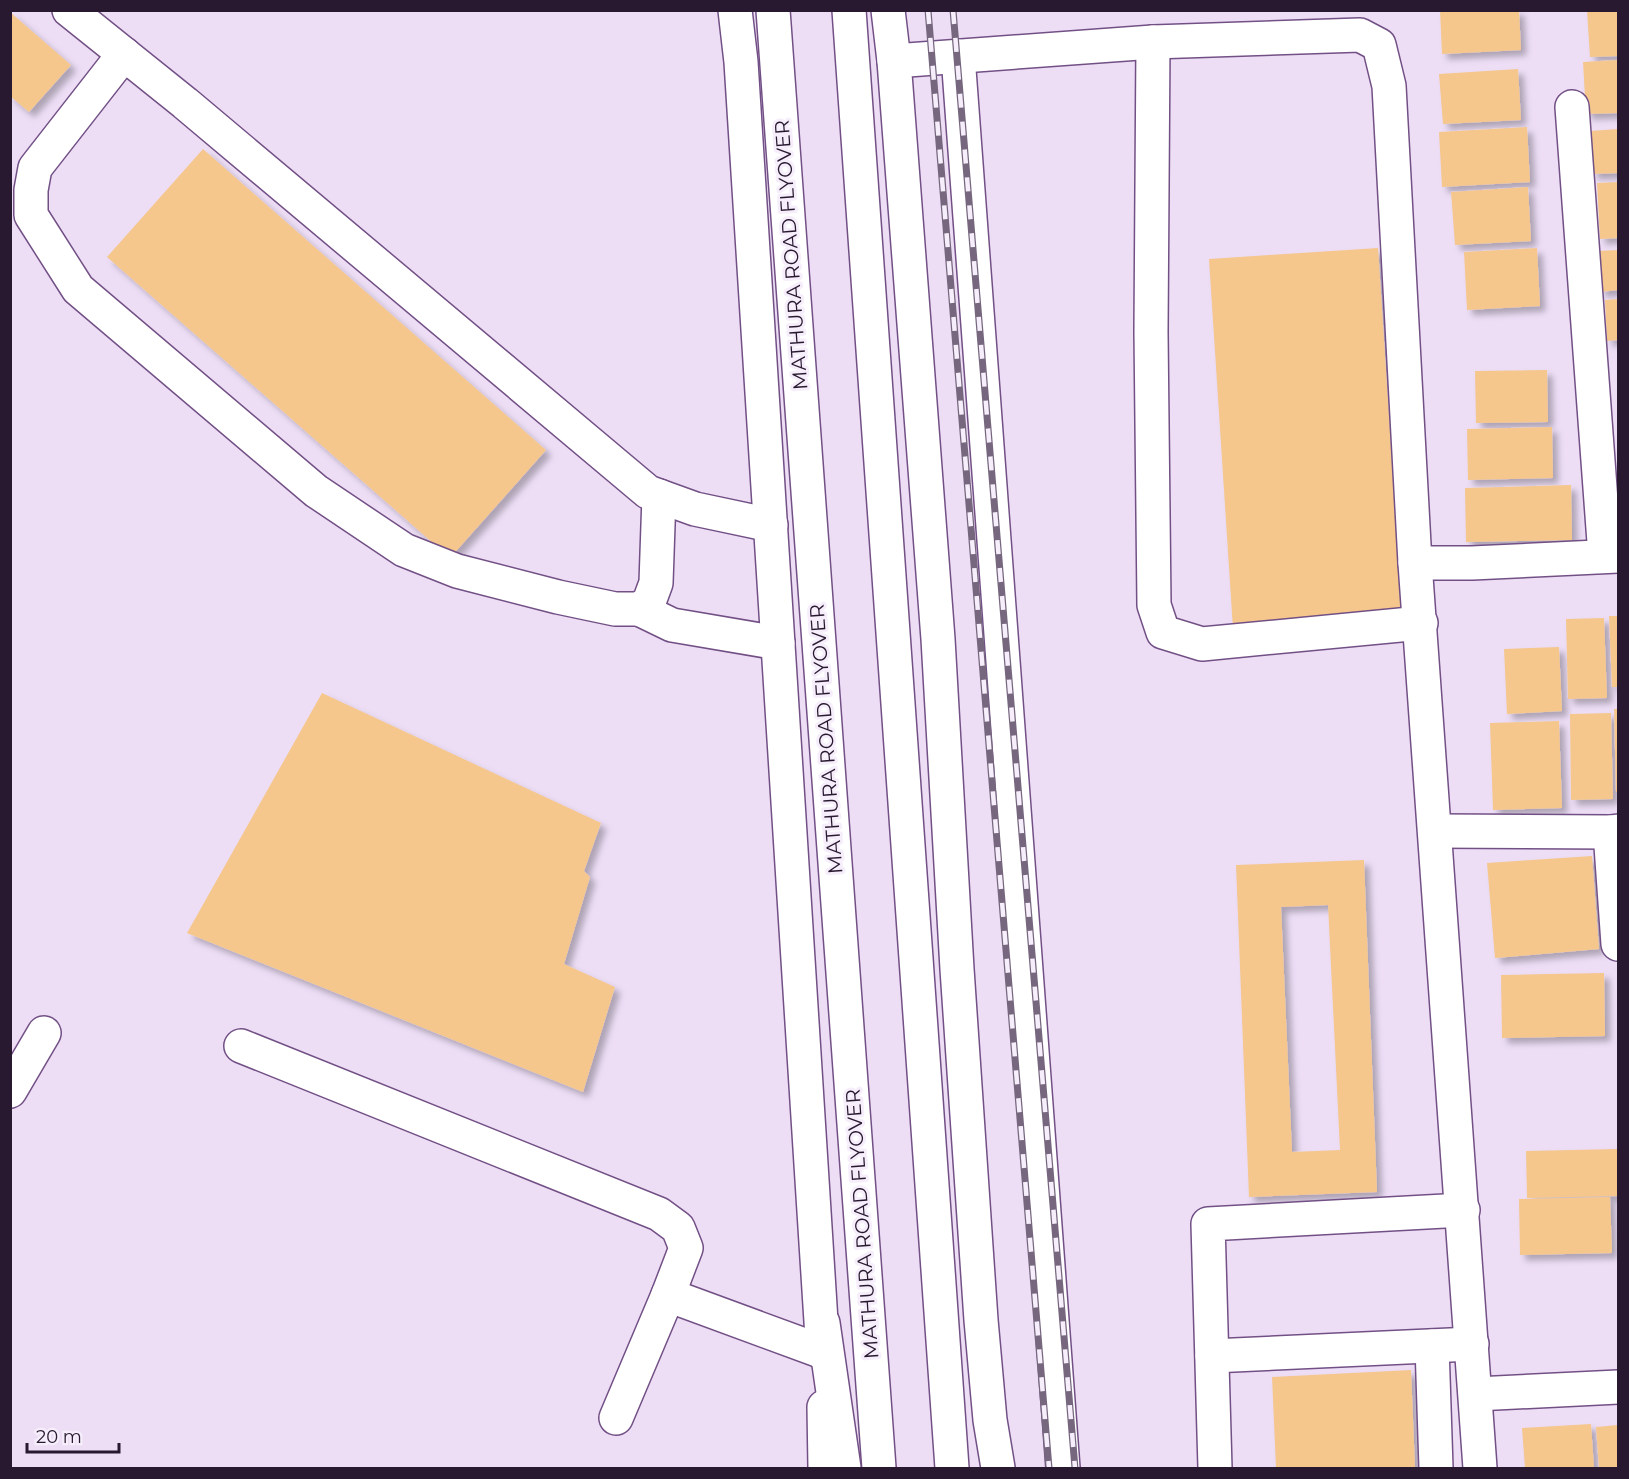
<svg xmlns="http://www.w3.org/2000/svg" width="1629" height="1479" viewBox="0 0 1629 1479" font-family="Montserrat,sans-serif">
<defs>
<filter id="shadow"><feDropShadow dx="5.5" dy="5.5" stdDeviation="3" flood-color="#0004"/></filter>
</defs>
<rect width="100%" height="100%" fill="#eddef6"/>
<!-- building -->
<g fill="#f5c78d" fill-rule="evenodd" filter="url(#shadow)">
<path d="M1440,10h79l2,40 -79,4z"/>
<path d="M1587,10h31v46l-28,1z"/>
<path d="M10,12l61,53 -42,47 -19,-16z"/>
<path d="M1618,60v53l-32,1 -3,-52z"/>
<path d="M1518,69l3,51 -78,4 -4,-50z"/>
<path d="M1527,127l3,55 -88,5 -3,-55z"/>
<path d="M1618,129v44l-26,1 -2,-43z"/>
<path d="M203,149l343,301 -96,108 -343,-301z"/>
<path d="M1618,182v56l-18,1 -3,-56z"/>
<path d="M1528,187l3,54 -76,4 -4,-53z"/>
<path d="M1378,248l24,370 -169,11 -24,-370z"/>
<path d="M1537,248l3,58 -73,4 -3,-58z"/>
<path d="M1618,250v40l-18,2 -3,-41z"/>
<path d="M1618,299v41l-11,1 -2,-41z"/>
<path d="M1547,370l1,52 -72,1 -1,-52z"/>
<path d="M1552,427l1,51 -85,2 -1,-51z"/>
<path d="M1571,485l1,55 -106,2 -1,-54z"/>
<path d="M1609,616h9v71h-6z"/>
<path d="M1604,618l3,80 -39,1 -2,-80z"/>
<path d="M1559,647l3,64 -55,3 -3,-65z"/>
<path d="M322,693l279,130 -17,48 6,6 -26,87 51,23 -32,105 -396,-159z"/>
<path d="M1614,709h4v83h-2z"/>
<path d="M1611,713l2,86 -42,1 -1,-86z"/>
<path d="M1559,721l3,87 -69,2 -3,-87z"/>
<path d="M1592,856l7,93 -104,9 -8,-95z"/>
<path d="M1364,860l13,332 -128,5 -13,-332zM1328,905l12,245 -48,2 -11,-245z"/>
<path d="M1604,973l1,63 -103,2 -1,-63z"/>
<path d="M1617,1149l1,47 -91,2 -1,-47z"/>
<path d="M1610,1197l2,56 -92,2 -1,-56z"/>
<path d="M1411,1370l4,98h-139l-4,-91z"/>
<path d="M1591,1424l3,44h-69l-3,-40z"/>
<path d="M1618,1425v43h-19l-3,-41z"/>
</g>
<g fill="none" stroke-linecap="round" stroke-linejoin="round">
<defs>
<g id="minor">
<path d="M69,10l116,93 463,389 47,17 76,16"/>
<path d="M1153,42l-2,290 3,273 9,27 39,12 219,-21"/>
<path d="M124,54l-89,114 -4,22v25l47,74 238,202 88,59 53,21 101,26 57,12h24l10,-7 7,-19 3,-87"/>
<path d="M958,56l105,1412"/>
<path d="M894,61l259,-19 207,-7 19,10 10,41 26,477 65,905"/>
<path d="M1572,107l33,449"/>
<path d="M1415,563h57l146,-7"/>
<path d="M639,609l33,16 106,18"/>
<path d="M1436,831l174,1"/>
<path d="M1618,831l-8,1 8,112"/>
<path d="M241,1046l418,168 19,14 8,20 -18,47"/>
<path d="M10,1091l34,-58"/>
<path d="M1432,1346l4,122"/>
<path d="M1212,1356l260,-12"/>
<path d="M1476,1394l142,-7"/>
<path d="M616,1418l52,-123 155,57"/>
<path d="M1215,1468l-7,-244 255,-14"/>
</g>
<g id="major">
<path d="M735,10l6,52 82,1291"/>
<path d="M888,10l6,51 44,578 19,330 24,351 9,100 8,48"/>
<path d="M824,1407l1,61"/>
</g>
<g id="highway">
<path d="M773,10l106,1458"/>
<path d="M849,10l103,1458"/>
<path d="M823,1323l21,145"/>
</g>
</defs>
<!-- minor casing -->
<use href="#minor" stroke="#725085" stroke-width="36"/>
<!-- major casing -->
<use href="#major" stroke="#725085" stroke-width="36"/>
<!-- highway casing -->
<use href="#highway" stroke="#725085" stroke-width="36"/>
<!-- minor -->
<use href="#minor" stroke="#fff" stroke-width="33"/>
<!-- major -->
<use href="#major" stroke="#fff" stroke-width="33"/>
<!-- highway -->
<use href="#highway" stroke="#fff" stroke-width="33"/>
<defs>
<g id="rail">
<path d="M928,10l121,1458"/>
<path d="M953,10l122,1458"/>
</g>
</defs>
<!-- rail casing -->
<use href="#rail" stroke="#76677f" stroke-width="7"/>
<!-- rail -->
<use href="#rail" stroke="#f6effb" stroke-width="4.5" stroke-dasharray="14" stroke-linecap="butt"/>
</g>
<g text-anchor="middle" dominant-baseline="central" stroke-width="6" stroke-linejoin="round" paint-order="stroke">
<!-- street labels -->
<g font-size="20" fill="#281930" stroke="#f6effb">
<text transform="translate(791 255) rotate(-94)">MATHURA ROAD FLYOVER</text>
<text transform="translate(826 739) rotate(-94)">MATHURA ROAD FLYOVER</text>
<text transform="translate(862 1224) rotate(-94)">MATHURA ROAD FLYOVER</text>
</g>
</g>
<!-- border -->
<rect width="1629" height="1479" fill="none" stroke="#281930" stroke-width="24"/>
<!-- scale -->
<path d="M27 1443v9h92v-9" fill="none" stroke="#281930" stroke-width="3"/>
<text x="36" y="1443" font-size="18" fill="#281930" stroke="#f6effb" stroke-width="4.5" paint-order="stroke">20 m</text>
</svg>
